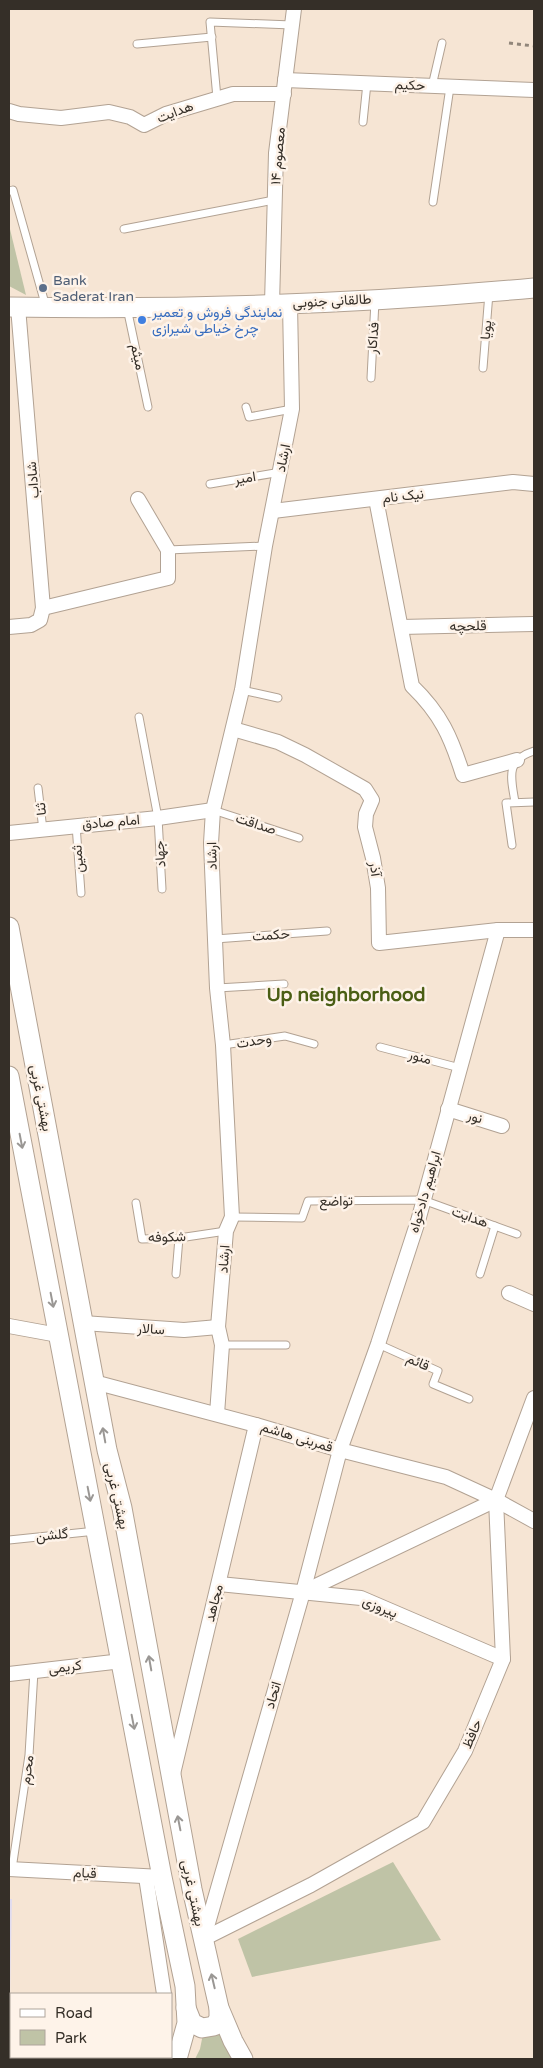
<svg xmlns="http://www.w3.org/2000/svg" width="543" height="2068" viewBox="0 0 543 2068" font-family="'Varela Round',Vazirmatn,sans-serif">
<rect width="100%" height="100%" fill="#f6e5d4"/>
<!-- education -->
<path fill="#e0dbf0" d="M9,1899h3l-3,146z"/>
<!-- green -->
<g fill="#bfc3a6">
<path d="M9,225l17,70 -17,-9z"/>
<path d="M393,1862l48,78 -189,37 -14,-38z"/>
<path d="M222,2030l11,29h-38l5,-10 3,-15z"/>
</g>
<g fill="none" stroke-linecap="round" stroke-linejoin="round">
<defs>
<g id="lane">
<path d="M137,44l75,-7"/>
<path d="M432,86l10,-43"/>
<path d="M217,98l-7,-76 82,3"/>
<path d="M363,122l4,-39"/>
<path d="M9,191l4,-1 33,117"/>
<path d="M433,202l17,-115"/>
<path d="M124,229l150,-29"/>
<path d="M127,308l21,99"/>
<path d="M483,368l6,-75"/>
<path d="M371,378l4,-77"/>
<path d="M246,407l3,10 43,-8"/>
<path d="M210,484l71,-12"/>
<path d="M168,550l97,-4"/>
<path d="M242,690l36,8"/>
<path d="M139,717l19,101 4,71"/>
<path d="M38,788l5,42"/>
<path d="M515,802c-4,-24 -10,-42 19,-51"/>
<path d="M213,810l86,28"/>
<path d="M76,825l5,68"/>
<path d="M512,845l-6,-42 28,-1"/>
<path d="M215,939l112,-8"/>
<path d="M217,988l67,-4"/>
<path d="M223,1045l62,-9 29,8"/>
<path d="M380,1047l80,21"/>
<path d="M136,1203l6,36 37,-1 47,-7"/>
<path d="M232,1217l70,1 6,-17 115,-1 94,34"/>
<path d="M176,1274l3,-36"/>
<path d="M480,1274l15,-48"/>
<path d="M378,1344l60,27 -5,13 36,15"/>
<path d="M222,1345h64"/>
<path d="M9,1540l87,-9"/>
<path d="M12,1869l17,-114 5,-84"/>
</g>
<g id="street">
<path d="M285,80l249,10"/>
<path d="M9,111l10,3 42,4 48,-6 21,5 14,8 22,-11 67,-20h51"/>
<path d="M272,304l4,-151 18,-144"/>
<path d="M376,499l36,187c29,28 39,51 51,89l54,-15"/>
<path d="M273,511l240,-29 21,2"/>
<path d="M43,608l125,-30v-28l-30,-51"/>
<path d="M9,627l22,-2 9,-5 3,-12 -25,-301"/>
<path d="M401,627l133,-3"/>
<path d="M233,729l45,13 27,13 60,34 7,11 -6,14 -1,13 8,31 5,30 1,55 119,-13h36"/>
<path d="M9,833l149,-15 55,-8"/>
<path d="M448,1109l54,17"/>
<path d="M509,1293l25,11"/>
<path d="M83,1323l101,7 34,-3"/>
<path d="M9,1326l49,9"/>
<path d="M94,1382l162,43 84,25 106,27 50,23 38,21"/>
<path d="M217,1414l5,-69 -4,-18 8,-96 6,-14 -9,-172 -6,-57 -6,-145 2,-33 29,-120 23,-144 27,-137 -2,-105"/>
<path d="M219,1584l142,14 142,61"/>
<path d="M303,1592l193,-92"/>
<path d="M9,1674l113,-13"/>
<path d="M173,1774l83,-349"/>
<path d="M9,1869l153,8"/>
<path d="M146,1877l18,117"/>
<path d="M204,1937l99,-345 37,-142 38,-106 40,-123 80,-291"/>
<path d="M203,1939l108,-54 112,-63 42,-71 38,-92 -7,-159 38,-102"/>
<path d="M143,2059l3,-2"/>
</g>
<g id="secondary">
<path d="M9,307c175,3 351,-3 525,-19"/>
<path d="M9,927l98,523 15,58 70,381 27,119 14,33 10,18"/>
<path d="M9,1076l153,801 23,109 2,37 -10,36"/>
<path d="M186,2008l6,15 10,5 12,-2 5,-7v-11"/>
</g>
</defs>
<!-- lane casing -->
<use href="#lane" stroke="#b2a293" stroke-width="9"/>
<!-- street casing -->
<use href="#street" stroke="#b2a293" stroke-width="16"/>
<!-- secondary casing -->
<use href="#secondary" stroke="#b2a293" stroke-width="21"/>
<!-- path -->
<path stroke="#91867a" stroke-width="3" stroke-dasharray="4 4" stroke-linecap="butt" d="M509,43l25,3"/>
<!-- lane -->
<use href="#lane" stroke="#fff" stroke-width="7"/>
<!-- street -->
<use href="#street" stroke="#fff" stroke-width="14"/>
<!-- secondary -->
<use href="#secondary" stroke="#fff" stroke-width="19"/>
</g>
<!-- one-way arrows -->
<defs><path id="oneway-shaft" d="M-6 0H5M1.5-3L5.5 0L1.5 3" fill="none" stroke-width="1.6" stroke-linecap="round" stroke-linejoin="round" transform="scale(1.25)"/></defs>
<g stroke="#9a9794">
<use href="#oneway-shaft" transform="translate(21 1141) rotate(79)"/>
<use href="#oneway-shaft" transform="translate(52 1300) rotate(79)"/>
<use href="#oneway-shaft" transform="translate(104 1435) rotate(-100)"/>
<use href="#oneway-shaft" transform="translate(89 1494) rotate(79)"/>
<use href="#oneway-shaft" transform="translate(150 1663) rotate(-100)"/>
<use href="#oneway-shaft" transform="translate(133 1722) rotate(79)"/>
<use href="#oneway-shaft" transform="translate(179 1823) rotate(-101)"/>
<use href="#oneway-shaft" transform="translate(213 1981) rotate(-103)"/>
</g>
<!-- markers -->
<circle fill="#5c6f8a" stroke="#fef3e9" stroke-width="2" cx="43" cy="288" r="5"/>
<circle fill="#3f7fe0" stroke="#fef3e9" stroke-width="2" cx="142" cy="320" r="5"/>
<g text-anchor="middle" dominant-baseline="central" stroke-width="5" stroke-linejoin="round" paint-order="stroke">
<!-- street labels -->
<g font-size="14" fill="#352f28" stroke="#fef3e9">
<text transform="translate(410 85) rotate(2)">حکیم</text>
<text transform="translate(175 112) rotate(-21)">هدایت</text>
<text transform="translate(278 156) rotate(-85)">۱۴ معصوم</text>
<text transform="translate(332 301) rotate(-3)">طالقانی جنوبی</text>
<text transform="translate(486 330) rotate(-85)">پویا</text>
<text transform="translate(373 338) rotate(-86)">فداکار</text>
<text transform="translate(138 357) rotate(78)">میثم</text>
<text transform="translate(283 458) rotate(-79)">ارشاد</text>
<text transform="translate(245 478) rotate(-9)">امیر</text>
<text transform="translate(33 480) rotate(-95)">شاداب</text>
<text transform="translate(403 496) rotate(-6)">نیک نام</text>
<text transform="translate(468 626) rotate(-1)">قلحچه</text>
<text transform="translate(41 809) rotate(-96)">ثنا</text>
<text transform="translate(111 822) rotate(-5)">امام صادق</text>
<text transform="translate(256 824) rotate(18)">صداقت</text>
<text transform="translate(160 854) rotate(-94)">جهاد</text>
<text transform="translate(212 856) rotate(-91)">ارشاد</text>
<text transform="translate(78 859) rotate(-95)">ثمین</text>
<text transform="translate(375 869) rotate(82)">آذر</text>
<text transform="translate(271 935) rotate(-4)">حکمت</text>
<text transform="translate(254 1041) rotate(-9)">وحدت</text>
<text transform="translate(420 1057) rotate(15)">منور</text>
<text transform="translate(41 1098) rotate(79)">بهشتی غربی</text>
<text transform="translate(475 1117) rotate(18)">نور</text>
<text transform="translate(425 1192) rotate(-74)">ابراهیم دادخواه</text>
<text transform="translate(336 1201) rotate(-1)">تواضع</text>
<text transform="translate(470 1217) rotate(20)">هدایت</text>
<text transform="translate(167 1237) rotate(-1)">شکوفه</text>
<text transform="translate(224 1259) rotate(-86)">ارشاد</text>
<text transform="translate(151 1329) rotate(3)">سالار</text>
<text transform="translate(418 1362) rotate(24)">قائم</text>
<text transform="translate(297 1437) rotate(17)">قمربنی هاشم</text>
<text transform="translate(117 1496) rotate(77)">بهشتی غربی</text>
<text transform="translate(52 1535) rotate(-6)">گلشن</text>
<text transform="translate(214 1603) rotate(-76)">مجاهد</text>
<text transform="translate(380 1607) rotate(22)">پیروزی</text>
<text transform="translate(65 1667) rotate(-7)">کریمی</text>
<text transform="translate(273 1695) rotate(-74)">اتحاد</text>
<text transform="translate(472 1734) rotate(-67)">حافظ</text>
<text transform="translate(27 1770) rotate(-82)">محرم</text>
<text transform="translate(85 1873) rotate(3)">قیام</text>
<text transform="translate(193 1893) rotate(78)">بهشتی غربی</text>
</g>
<!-- service labels -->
<g font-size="14" fill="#4e5e75" stroke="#fef3e9" text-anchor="start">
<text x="53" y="280">Bank<tspan x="53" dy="16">Saderat Iran</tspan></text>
</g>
<!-- shop labels -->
<g font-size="14" fill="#366cbe" stroke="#fef3e9" text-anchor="start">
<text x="152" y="312">نمایندگی فروش و تعمیر<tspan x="152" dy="16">چرخ خیاطی شیرازی</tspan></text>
</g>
<!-- district labels -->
<g font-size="19" font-weight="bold" fill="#4a5e14" stroke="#fef3e9">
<text x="346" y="995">Up neighborhood</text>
</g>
</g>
<!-- border -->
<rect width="543" height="2068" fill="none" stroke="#352f28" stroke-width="20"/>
<!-- legend -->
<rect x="10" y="1993" width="162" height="65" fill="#fef3e9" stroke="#aea59c"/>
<rect x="20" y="2009" width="25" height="8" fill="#ffffff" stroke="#aea59c"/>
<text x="55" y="2018" font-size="15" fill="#352f28">Road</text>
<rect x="20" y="2030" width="25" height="15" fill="#bfc3a6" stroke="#aea59c"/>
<text x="55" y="2043" font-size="15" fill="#352f28">Park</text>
</svg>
